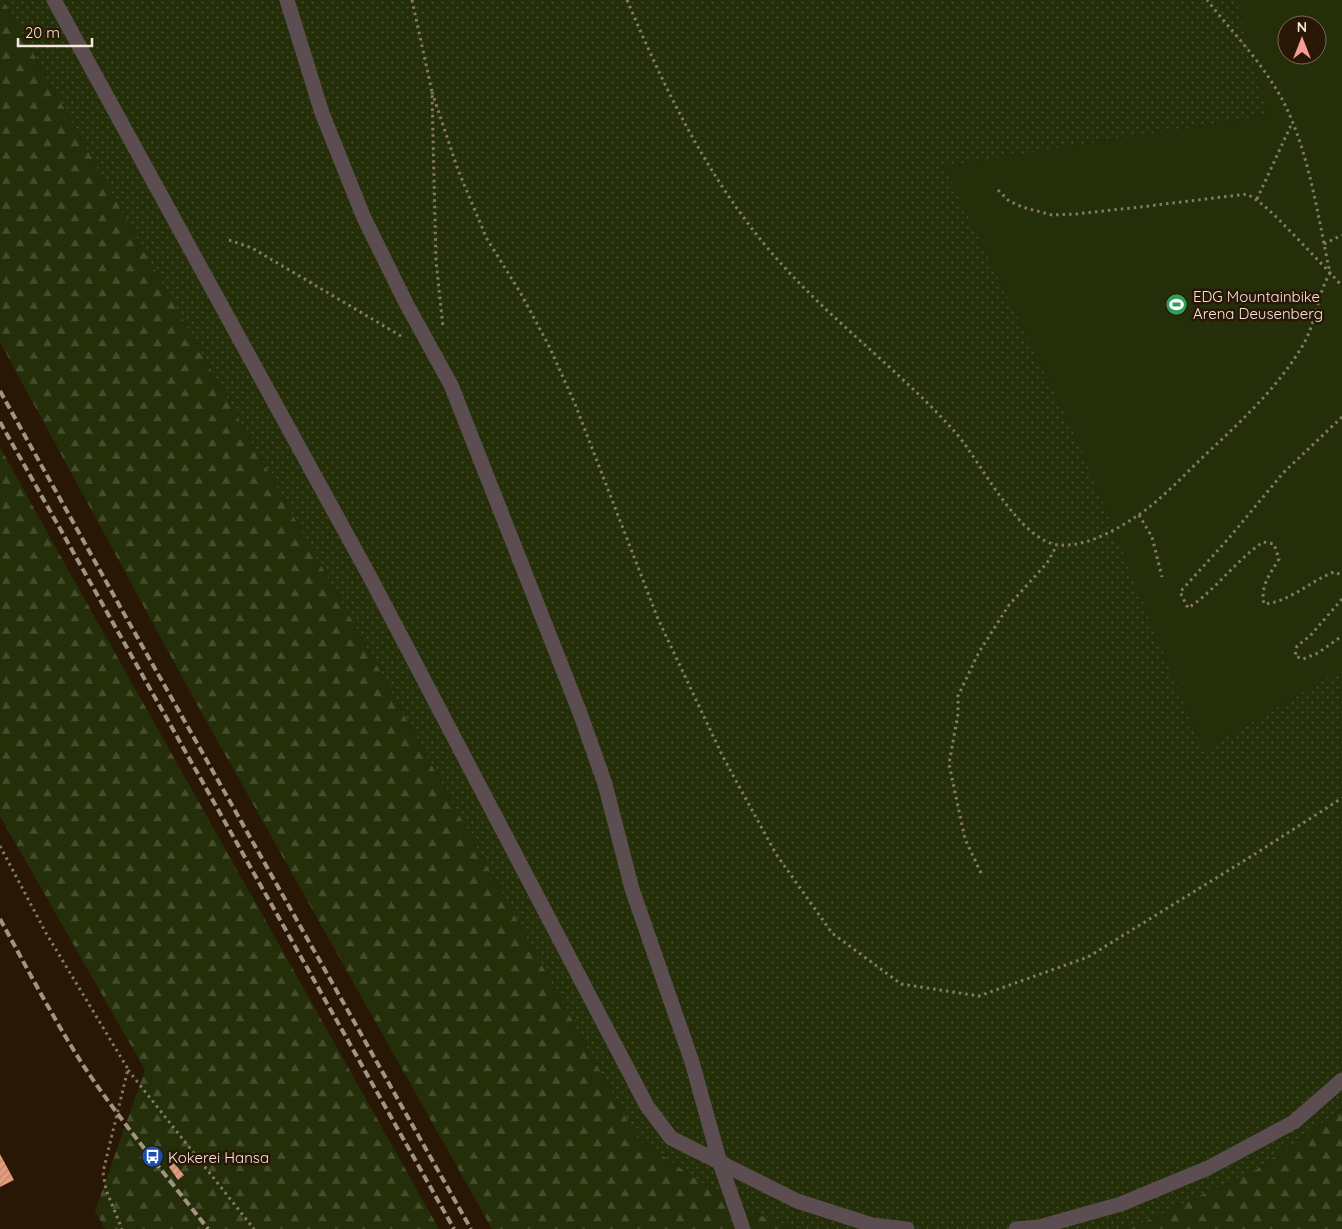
<svg xmlns="http://www.w3.org/2000/svg" width="1342" height="1229" viewBox="0 0 1342 1229" font-family="Quicksand,sans-serif">
<defs>
<pattern id="grass-dots" width="8" height="8" patternUnits="userSpaceOnUse" patternTransform="scale(1.25)"><rect width="8" height="8" fill="#242e09"/><path d="M2 2h.1M6 6h.1" fill="none" stroke="#444c2c" stroke-width="1.8" stroke-linecap="round"/></pattern>
<pattern id="forest-firs" width="22" height="20" patternUnits="userSpaceOnUse" patternTransform="scale(1.25)"><rect width="22" height="20" fill="#242e09"/><path d="M5 1l3.5 6h-7zM16 11l3.5 6h-7z" fill="#444c2c"/></pattern>
<pattern id="building-hatch" width="6" height="6" patternUnits="userSpaceOnUse" patternTransform="scale(1.25)"><rect width="6" height="6" fill="#e39b7c"/><path d="M-1 1l2-2M0 6l6-6M5 7l2-2" fill="none" stroke="#bc866e"/></pattern>
</defs>
<rect width="100%" height="100%" fill="#291705"/>
<!-- grass -->
<path fill="url(#grass-dots)" d="M3,0h1287l-3,25v30l55,131v923l-90,63 -110,51 -25,6h-318l-63,-22 -99,-69 -287,-521z"/>
<!-- forest -->
<g fill="url(#forest-firs)">
<path d="M0,0h3l347,617 287,521 99,69 63,22h-307l-293,-521 -199,-366z"/>
<path d="M0,447l61,110 378,672h-334l-10,-18 50,-141 -145,-254z"/>
<path d="M1342,1109v120h-225l25,-6 115,-54z"/>
</g>
<!-- garden -->
<path fill="#242e09" fill-rule="evenodd" d="M1236,0h106v669l-139,82 -124,-307 -135,-278 324,-51zM1287,25h30v30h-30z"/>
<!-- building -->
<g fill="url(#building-hatch)">
<path d="M0,1154l14,26 -14,7z"/>
<path d="M174,1163l10,12 -6,5 -9,-13z"/>
</g>
<g fill="none" stroke-linecap="round" stroke-linejoin="round">
<!-- path -->
<g stroke="#877768" stroke-width="3" stroke-dasharray="2.5 4" stroke-linecap="butt">
<path d="M412,0l20,92 4,169 7,66"/>
<path d="M627,0c39,92 83,183 150,259 55,63 124,112 179,174 25,29 64,110 104,112 26,2 56,-15 77,-29 24,-16 45,-39 66,-59 37,-35 74,-68 100,-112 13,-22 14,-50 27,-72 -13,-60 -23,-138 -57,-189 -19,-30 -44,-56 -66,-84"/>
<path d="M432,92l26,78 29,69 33,53 29,54 26,58 83,215 64,136 54,99 56,79 69,51 78,12 109,-39 167,-103 87,-56"/>
<path d="M998,190l11,11 13,6 30,8 24,-1 64,-7 107,-13c18,10 32,26 47,41 16,17 32,33 48,51"/>
<path d="M1257,199l35,-76"/>
<path d="M229,240l23,8 149,88"/>
<path d="M1324,244l18,-9"/>
<path d="M1342,417l-59,56 -54,65 -49,54 8,16c28,-18 47,-47 75,-66l11,2 5,15c-9,15 -19,27 -15,45 26,-2 46,-23 70,-32l8,3"/>
<path d="M1139,515l13,22 10,40"/>
<path d="M1342,599l-32,37 -13,10 -2,10 8,3 15,-6 24,-17"/>
<path d="M0,846l46,87 82,136 -25,103 3,18 16,39"/>
<path d="M981,873l-16,-34 -16,-75 9,-50v-18l21,-44 30,-47 38,-42 10,-18"/>
<path d="M128,1070l126,159"/>
</g>
<!-- minor -->
<g stroke="#5b4d50" stroke-width="15">
<path d="M54,0l316,577 277,529 24,32 126,63 75,24 35,4"/>
<path d="M287,0l35,113 42,105 43,87 44,80 129,328 25,71 27,105 60,173 28,101 23,66"/>
<path d="M1016,1229l23,-2 82,-23 87,-36 86,-46 48,-42"/>
</g>
<!-- rail -->
<g stroke="#a29385" stroke-width="4" stroke-dasharray="8 4" stroke-linecap="butt">
<path d="M0,391l127,228 344,610"/>
<path d="M0,422l454,807"/>
<path d="M0,919c27,49 53,99 83,146 38,57 83,110 125,164"/>
</g>
</g>
<!-- icons -->
<defs>
<symbol id="stadium-disc" viewBox="-11 -11 22 22"><circle r="9.5" fill="#2e9e5b" stroke="#291705"/><path d="M0-5a6.5 5 0 1 0 0 10a6.5 5 0 1 0 0-10ZM-3.5-1.8h7v3.6h-7Z" fill="#fff"/></symbol>
<symbol id="bus-disc" viewBox="-11 -11 22 22"><circle r="9.5" fill="#1a4fb4" stroke="#291705"/><path d="M-5-6H5V4H4V6H2V4H-2V6H-4V4H-5ZM-3.5-4V0h7V-4ZM-3.5 1.2v1.5H-2V1.2ZM2 1.2v1.5H3.5V1.2Z" fill="#fff"/></symbol>
</defs>
<g fill-rule="evenodd">
<use href="#stadium-disc" x="1164" y="292" width="25" height="25"/>
<use href="#bus-disc" x="140" y="1144" width="25" height="25"/>
</g>
<g text-anchor="middle" dominant-baseline="central" stroke-width="5" stroke-linejoin="round" paint-order="stroke">
<!-- poi labels -->
<g font-size="15" fill="#f4e7dc" stroke="#291705" text-anchor="start">
<text x="1193" y="296">EDG Mountainbike<tspan x="1193" dy="17">Arena Deusenberg</tspan></text>
<text x="168" y="1157">Kokerei Hansa</text>
</g>
</g>
<!-- north arrow -->
<g transform="translate(1302 40)"><circle r="24" fill="#291705" stroke="#7a6a5b"/>
<path d="M0-4L9 19L0 12L-9 19Z" fill="#f59c96"/>
<text y="-8" font-size="14" font-weight="bold" text-anchor="middle" fill="#f4e7dc">N</text>
</g>
<!-- scale -->
<path d="M18 38v8h74v-8" fill="none" stroke="#f4e7dc" stroke-width="2.5"/>
<text x="25" y="38" font-size="15" fill="#f4e7dc" stroke="#291705" stroke-width="4" paint-order="stroke">20 m</text>
</svg>
